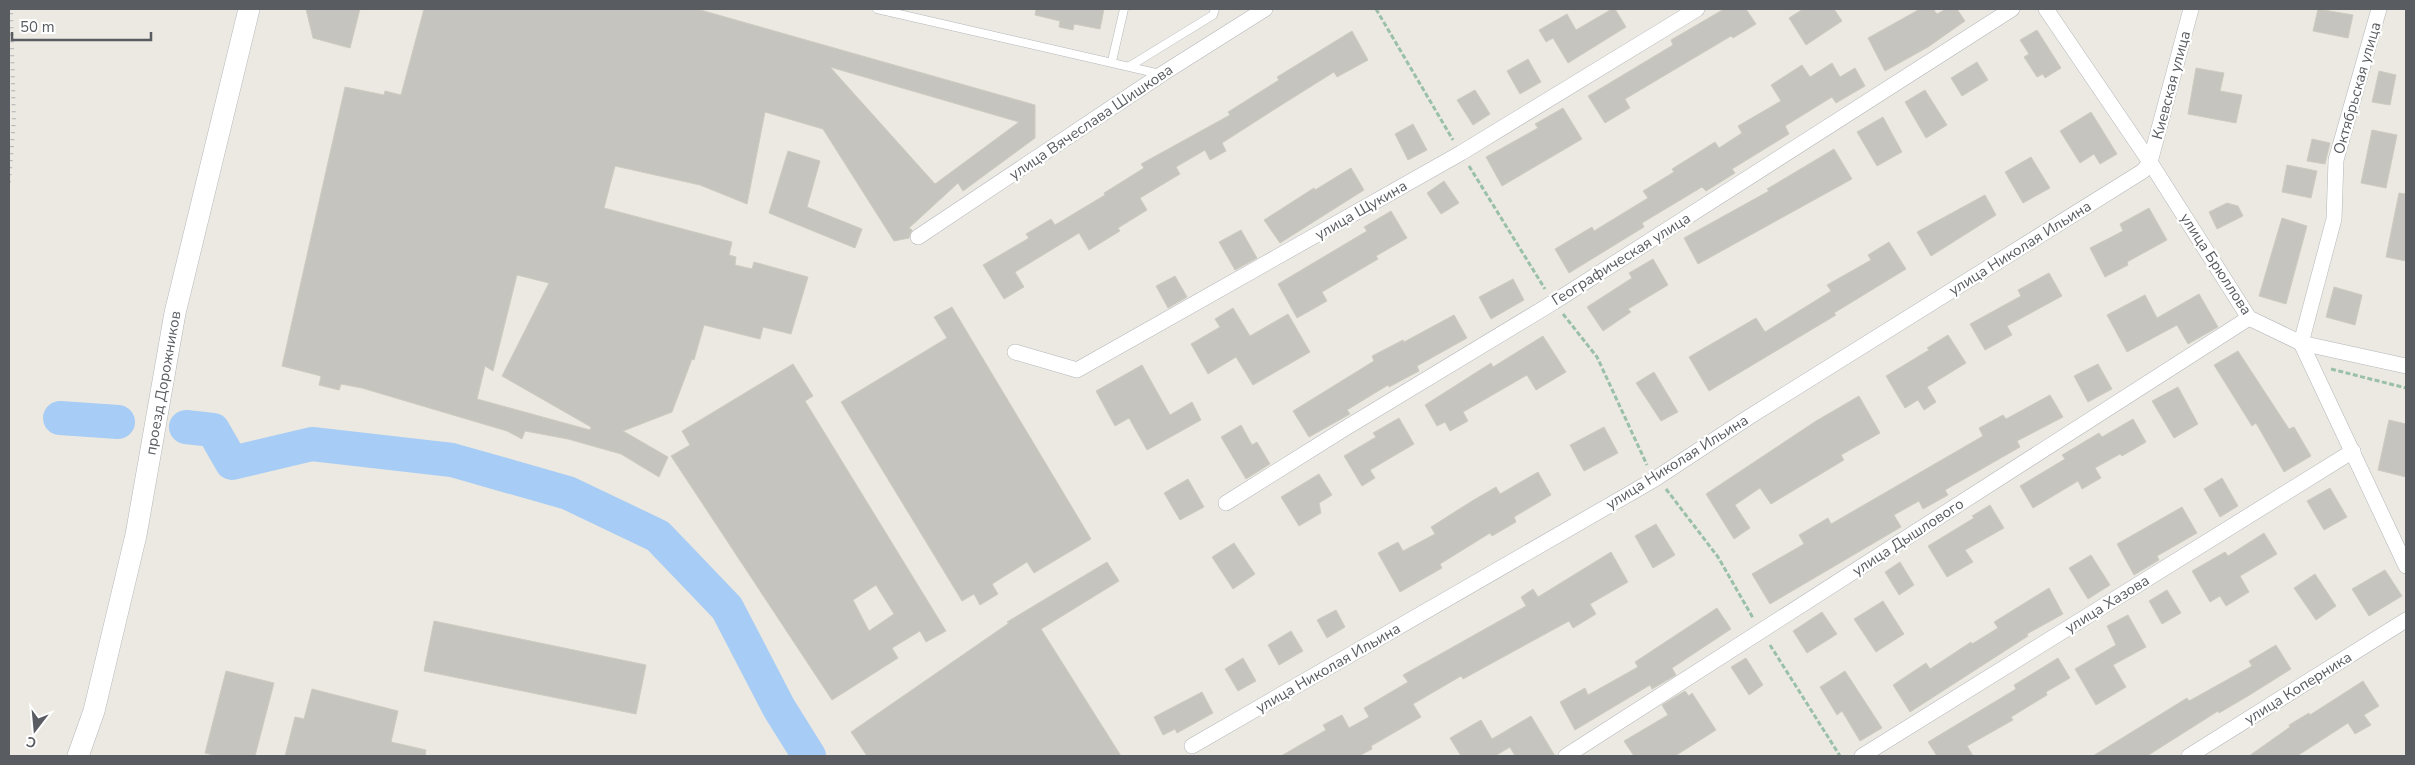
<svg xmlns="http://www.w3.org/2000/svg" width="2415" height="765" viewBox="0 0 2415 765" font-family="'Nunito Sans',sans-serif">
<rect width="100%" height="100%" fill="#ebe9e1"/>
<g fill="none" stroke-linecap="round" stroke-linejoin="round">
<!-- river -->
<g stroke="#a7ccf5" stroke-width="34">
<path d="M60,418l58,4"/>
<path d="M186,427l27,3 19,33 80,-19 140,16 116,33 90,43 69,72 52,100 30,48"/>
</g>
</g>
<!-- building -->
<g fill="#c6c4be" stroke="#cecbc0" fill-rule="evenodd">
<path d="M306,9h54l-10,39 -37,-10z"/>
<path d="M424,9h273l338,96v33l-72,53 -5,-8 -49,45 3,2 -3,8 -15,3 -71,-112 -58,-17 -18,92 -47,-19 -85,-19 -11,42 128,34 -3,13 7,2 -1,8 17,4 2,-7 54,15 -17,57 -28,-7 -3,12 -56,-14 -10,35 -2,-1 -20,53 -49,19 45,26 -9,20 -38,-23 -53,-15 -43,-8 -3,8 -15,-8 -145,-43 -21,-4 -2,6 -20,-5 2,-9 -39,-10 63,-279 39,8 1,-4 16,4zM830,67l189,55 -84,62zM517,275l32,8 -47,93 89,51 -1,3 -113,-31 8,-33 8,5z"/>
<path d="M1036,9h68l-4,20 -26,-5 -1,6 -14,-3 1,-6 -25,-6z"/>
<path d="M1612,9h3l11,18 -58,36 -15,-25 -7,4 -7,-12 28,-16 9,16z"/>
<path d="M1724,9h22l10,15 -23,14 -2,-2 -106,63 5,9 -25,15 -17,-27 85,-51 -2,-5z"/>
<path d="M1803,9h31l8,12 -36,24 -17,-27z"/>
<path d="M1920,9h13l4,5 9,-5h11l8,12 -37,26 -43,24 -17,-33z"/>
<path d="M2318,9l35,6 -5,23 -35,-7z"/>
<path d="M2037,30l24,38 -16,10 -2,-4 -6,3 -13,-20 5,-3 -9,-14z"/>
<path d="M1352,31l16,29 -31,17 -3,-5 -59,37 -53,34 4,8 -16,9 -5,-10 -29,17 4,7 -40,24 7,12 -29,18 2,3 -31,19 -10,-17 -64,39 9,15 -20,12 -21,-34 46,-27 -3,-4 25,-15 4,6 50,-30 -1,-2 40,-25 -3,-4 89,-49 -2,-3 51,-32 -2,-3z"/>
<path d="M1528,59l13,23 -21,12 -13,-23z"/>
<path d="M1977,62l11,18 -26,16 -11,-18z"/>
<path d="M1832,63l8,14 15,-9 10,18 -29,17 -4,-6 -47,29 4,8 -57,35 3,4 -29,18 -4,-4 -60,36 2,4 -75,46 -14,-24 37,-22 2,4 54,-33 -5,-7 31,-19 -2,-3 43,-27 4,6 23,-15 -4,-7 43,-25 -10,-16 31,-20 8,12z"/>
<path d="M2196,68l28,5 -4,18 22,4 -6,28 -48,-9z"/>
<path d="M2379,71l17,4 -6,30 -18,-3z"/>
<path d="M1475,90l15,24 -17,11 -16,-25z"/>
<path d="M1925,90l22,35 -21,13 -21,-36z"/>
<path d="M1563,108l19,31 -80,47 -16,-29 52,-29 -3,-4z"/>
<path d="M2091,112l26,42 -17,10 -6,-10 -14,9 -20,-32z"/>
<path d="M1883,117l19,35 -25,14 -20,-34z"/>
<path d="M1413,124l14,26 -19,10 -13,-26z"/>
<path d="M2372,130l25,5 -11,53 -25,-5z"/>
<path d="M2312,139l18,4 -5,21 -18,-3z"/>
<path d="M1834,149l18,30 -154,85 -14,-26 85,-47 -2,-2z"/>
<path d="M788,151l32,10 -13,46 55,22 -7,19 -86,-35z"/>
<path d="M2031,157l19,31 -27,15 -18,-31z"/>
<path d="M2287,165l30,6 -6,27 -29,-6z"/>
<path d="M1351,168l13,22 -84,53 -16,-23 50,-32 1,2z"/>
<path d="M1444,181l15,22 -18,11 -14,-21z"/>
<path d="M2399,193l7,1v67l-20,-4z"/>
<path d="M1985,195l11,20 -65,41 -14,-24z"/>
<path d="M2227,203l11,3 5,10 -26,13 -8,-17z"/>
<path d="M2149,208l18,32 -40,22 1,3 -23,12 -15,-29 33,-17 -3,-7z"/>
<path d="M1391,211l16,27 -31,18 2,3 -56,33 5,9 -30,17 -19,-34 89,-53 -3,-4z"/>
<path d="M2282,218l25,8 -21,78 -27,-8z"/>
<path d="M1241,230l16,28 -22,12 -16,-28z"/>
<path d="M1889,242l17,27 -72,44 2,2 -127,76 -20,-34 67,-39 9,14 66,-41 -4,-6 44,-25 -3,-5z"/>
<path d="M1653,259l15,26 -40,24 3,3 -28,19 -16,-24 45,-29 -3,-5z"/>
<path d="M2049,273l13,23 -55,30 5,9 -27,15 -15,-26 51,-28 -3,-6z"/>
<path d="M1175,276l12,21 -19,11 -12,-22z"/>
<path d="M1513,279l11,21 -33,19 -12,-22z"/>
<path d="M2334,287l28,8 -7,30 -29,-8z"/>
<path d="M2199,294l19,33 -30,17 -11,-19 -50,27 -20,-37 38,-20 12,23z"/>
<path d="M952,307l139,232 -57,34 -7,-11 -35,22 6,10 -18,11 -6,-11 -12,7 -121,-199 106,-64 -13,-21z"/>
<path d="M1233,308l17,28 38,-22 22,38 -57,33 -17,-28 -28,17 -17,-30 29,-17 -5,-8z"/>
<path d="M1454,315l13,23 -50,28 2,5 -30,16 -1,-2 -41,25 3,4 -41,23 -16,-26 81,-50 -2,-5 31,-16 1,2z"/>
<path d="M1948,335l18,28 -39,24 9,15 -12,8 -6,-10 -13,8 -19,-32 43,-26 -2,-2z"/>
<path d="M1543,336l23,36 -30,18 -9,-15 -64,37 5,9 -18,10 -5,-9 -8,4 -12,-21 66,-42 2,4z"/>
<path d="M2238,351l51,78 5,-2 17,29 -27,16 -28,-49 -4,3 -38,-61z"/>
<path d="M793,364l20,32 -8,5 141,230 -20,11 -6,-11 -28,17 6,10 -66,42 -161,-244 19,-11 -8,-14zM876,585l18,29 -25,17 -16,-31z"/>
<path d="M2098,364l14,25 -24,13 -14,-26z"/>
<path d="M1142,365l28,50 22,-13 9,18 -54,30 -18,-32 -14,8 -19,-35z"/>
<path d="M1654,372l24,40 -17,9 -25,-38z"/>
<path d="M2178,387l20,37 -24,14 -22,-37z"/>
<path d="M2050,395l13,22 -46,24 3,6 -75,43 3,5 -25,14 -4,-8 -25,14 7,12 -131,77 -18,-30 52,-30 -5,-9 29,-17 3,6 152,-88 -4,-8 24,-13 3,4z"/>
<path d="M1859,396l21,37 -39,22 3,5 -73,44 -11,-16 -25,17 15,23 -16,11 -28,-45 110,-73z"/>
<path d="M1399,418l15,26 -44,26 5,8 -13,8 -18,-30 32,-19 -3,-4z"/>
<path d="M2133,419l13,23 -24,14 -2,-2 -25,14 6,10 -19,11 -4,-8 -45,27 -13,-22 45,-27 -3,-4 37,-22 3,4z"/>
<path d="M2389,420l17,4v53l-28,-7z"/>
<path d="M1241,425l11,20 5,-3 13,22 -24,15 -25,-42z"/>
<path d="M1604,427l14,26 -34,18 -14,-26z"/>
<path d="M1538,472l13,23 -37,22 2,5 -24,14 -2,-3 -50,31 2,4 -42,24 -22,-39 20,-11 5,9 32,-17 -4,-7 41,-26 24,-14 4,7z"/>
<path d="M1319,474l13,21 -13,8 2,10 -22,13 -18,-29z"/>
<path d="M2222,478l16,28 -18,11 -16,-28z"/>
<path d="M1188,479l16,28 -24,13 -16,-27z"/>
<path d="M2330,488l17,29 -23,13 -17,-29z"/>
<path d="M1990,505l14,23 -39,22 8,12 -26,15 -19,-31 46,-28 -2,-2z"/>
<path d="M2182,507l15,26 -40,23 2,4 -25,15 -17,-31z"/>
<path d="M1656,524l19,31 -22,13 -18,-32z"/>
<path d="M2264,533l13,21 -37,22 9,16 -23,14 -6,-10 -10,6 -18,-31 33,-19 3,4z"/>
<path d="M1234,543l21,31 -22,15 -21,-32z"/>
<path d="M1611,552l17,30 -38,22 6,10 -23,14 -4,-7 -106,58 -2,-3 -48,28 8,13 -50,29 1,3 -13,7h-78l45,-26 -3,-5 19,-10 7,13 20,-11 -5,-9 44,-26 -5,-7 123,-69 -5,-9 12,-8 5,8z"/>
<path d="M2091,555l19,30 -22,14 -19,-31z"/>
<path d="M1107,562l12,19 -78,48 80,127h-254l-16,-24 158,-109 -2,-1z"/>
<path d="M1900,562l14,23 -15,10 -14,-23z"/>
<path d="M2385,570l17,26 -33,20 -17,-27z"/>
<path d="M2315,574l21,32 -20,14 -22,-32z"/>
<path d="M2049,588l14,26 -36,20 1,2 -118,76 -17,-27 33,-22 4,6 41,-27 1,2 26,-16 -4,-6z"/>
<path d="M2167,590l14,23 -19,11 -13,-23z"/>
<path d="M1883,601l21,33 -28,18 -22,-33z"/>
<path d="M1717,608l14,21 -59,39 4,7 -24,14 -2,-4 -75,45 -15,-28 25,-14 3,7 50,-28 -3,-5z"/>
<path d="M1336,610l9,17 -18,11 -10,-18z"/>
<path d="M1822,612l15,22 -30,19 -14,-22z"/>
<path d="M2128,615l18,32 -33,18 13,22 -30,18 -21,-36 41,-24 -9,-19z"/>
<path d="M434,621l212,44 -10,49 -212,-43z"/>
<path d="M1291,631l12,20 -24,14 -11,-20z"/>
<path d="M2276,645l15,24 -43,27 -29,17 -1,-2 -71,45h-54l94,-58 2,3 63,-35 -3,-5z"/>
<path d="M1243,658l13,23 -18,10 -13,-22z"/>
<path d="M1746,658l17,27 -14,10 -18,-28z"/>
<path d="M2058,658l12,20 -24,14 1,3 -36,22 2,3 -46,26 6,10h-36l-9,-14 88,-53 -2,-4z"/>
<path d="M226,671l48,12 -19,73h-37l-13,-3z"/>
<path d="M1845,671l37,57 -22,13 -18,-30 -5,4 -17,-28z"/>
<path d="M2363,681l16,25 -15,9 7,10 -16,9 -7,-11 -51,33h-48l41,-29 -1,-2 20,-12 1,2z"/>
<path d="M312,689l86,22 -7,31 35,8 -1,6h-140l10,-39 9,2z"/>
<path d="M1685,691l4,5 3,-3 24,37 -41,26h-41l-10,-15 44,-26 -6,-10z"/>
<path d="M1202,692l11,21 -36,20 -2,-4 -12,6 -9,-18z"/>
<path d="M1531,716l24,40h-40l-5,-9 -15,9h-34l-11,-18 31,-18 11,19z"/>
</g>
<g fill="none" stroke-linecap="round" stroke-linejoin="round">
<defs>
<g id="lane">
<path d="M877,9l283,65"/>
<path d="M1112,61l12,-52"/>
<path d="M1130,66l83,-51 2,-6"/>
</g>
<g id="street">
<path d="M2046,9l104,153 99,156 52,25 105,23"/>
<path d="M918,237l244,-163 103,-65"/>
<path d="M2301,343l33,-124 2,-59 43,-151"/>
<path d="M2301,343l105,223"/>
<path d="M1015,352l62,18 384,-217 236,-144"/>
<path d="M1226,503l118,-74 210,-127 458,-293"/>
<path d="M1192,746l463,-267 94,-62 394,-246 7,-9 41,-153"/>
<path d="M1566,756l683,-438"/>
<path d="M1862,756l491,-305"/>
<path d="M2189,756l217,-136"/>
</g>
<path id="secondary" d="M78,756l16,-45 42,-176 39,-222 74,-304"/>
</defs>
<!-- lane casing -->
<use href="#lane" stroke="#b3b6ba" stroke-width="9"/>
<!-- street casing -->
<use href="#street" stroke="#b3b6ba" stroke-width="16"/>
<!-- secondary casing -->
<use href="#secondary" stroke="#b5b7bc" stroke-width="22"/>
<!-- path -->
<g stroke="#9ac0a8" stroke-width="3" stroke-dasharray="5 2.5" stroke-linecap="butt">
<path d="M1376,9l77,131"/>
<path d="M1469,166l76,123"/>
<path d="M1563,314l34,43 50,108"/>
<path d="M2331,369l75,19"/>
<path d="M1666,489l52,68 35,61"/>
<path d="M1770,645l70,111"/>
</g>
<!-- lane -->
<use href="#lane" stroke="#fff" stroke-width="8"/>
<!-- street -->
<use href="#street" stroke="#fff" stroke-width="15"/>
<!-- secondary -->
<use href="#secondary" stroke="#fff" stroke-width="21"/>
<!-- rail -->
<path stroke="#b1b2b2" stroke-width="4" stroke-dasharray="1 6" stroke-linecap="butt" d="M9,182l5,-62 -3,-111"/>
</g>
<g text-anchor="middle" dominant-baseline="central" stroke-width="4.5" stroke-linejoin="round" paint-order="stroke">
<!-- street labels -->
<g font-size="15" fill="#595c60" stroke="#fff">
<text transform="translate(2171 85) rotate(-75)">Киевская улица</text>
<text transform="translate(2357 88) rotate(-74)">Октябрьская улица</text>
<text transform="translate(1091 122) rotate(-34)">улица Вячеслава Шишкова</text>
<text transform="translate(1361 210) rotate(-30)">улица Щукина</text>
<text transform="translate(2020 248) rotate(-32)">улица Николая Ильина</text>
<text transform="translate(1621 259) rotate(-32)">Географическая улица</text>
<text transform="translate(2216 264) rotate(57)">улица Брюллова</text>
<text transform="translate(163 383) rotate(-80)">проезд Дорожников</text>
<text transform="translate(1677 462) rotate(-32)">улица Николая Ильина</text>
<text transform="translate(1908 537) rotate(-33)">улица Дышлового</text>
<text transform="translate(2107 604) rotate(-32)">улица Хазова</text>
<text transform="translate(1328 668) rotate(-30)">улица Николая Ильина</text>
<text transform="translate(2298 688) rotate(-32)">улица Коперника</text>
</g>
</g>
<!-- border -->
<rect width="2415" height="765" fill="none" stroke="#595c60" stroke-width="20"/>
<!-- north arrow -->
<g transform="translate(35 730) rotate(196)" stroke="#ffffff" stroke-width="4" paint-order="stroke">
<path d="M0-4L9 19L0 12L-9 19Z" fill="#595c60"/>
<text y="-8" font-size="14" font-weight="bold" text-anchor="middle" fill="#595c60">С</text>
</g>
<!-- scale -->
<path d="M12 32v8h139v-8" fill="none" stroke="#595c60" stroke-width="2.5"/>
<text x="20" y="32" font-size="15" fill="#595c60" stroke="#ffffff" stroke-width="4" paint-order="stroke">50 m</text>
</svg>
